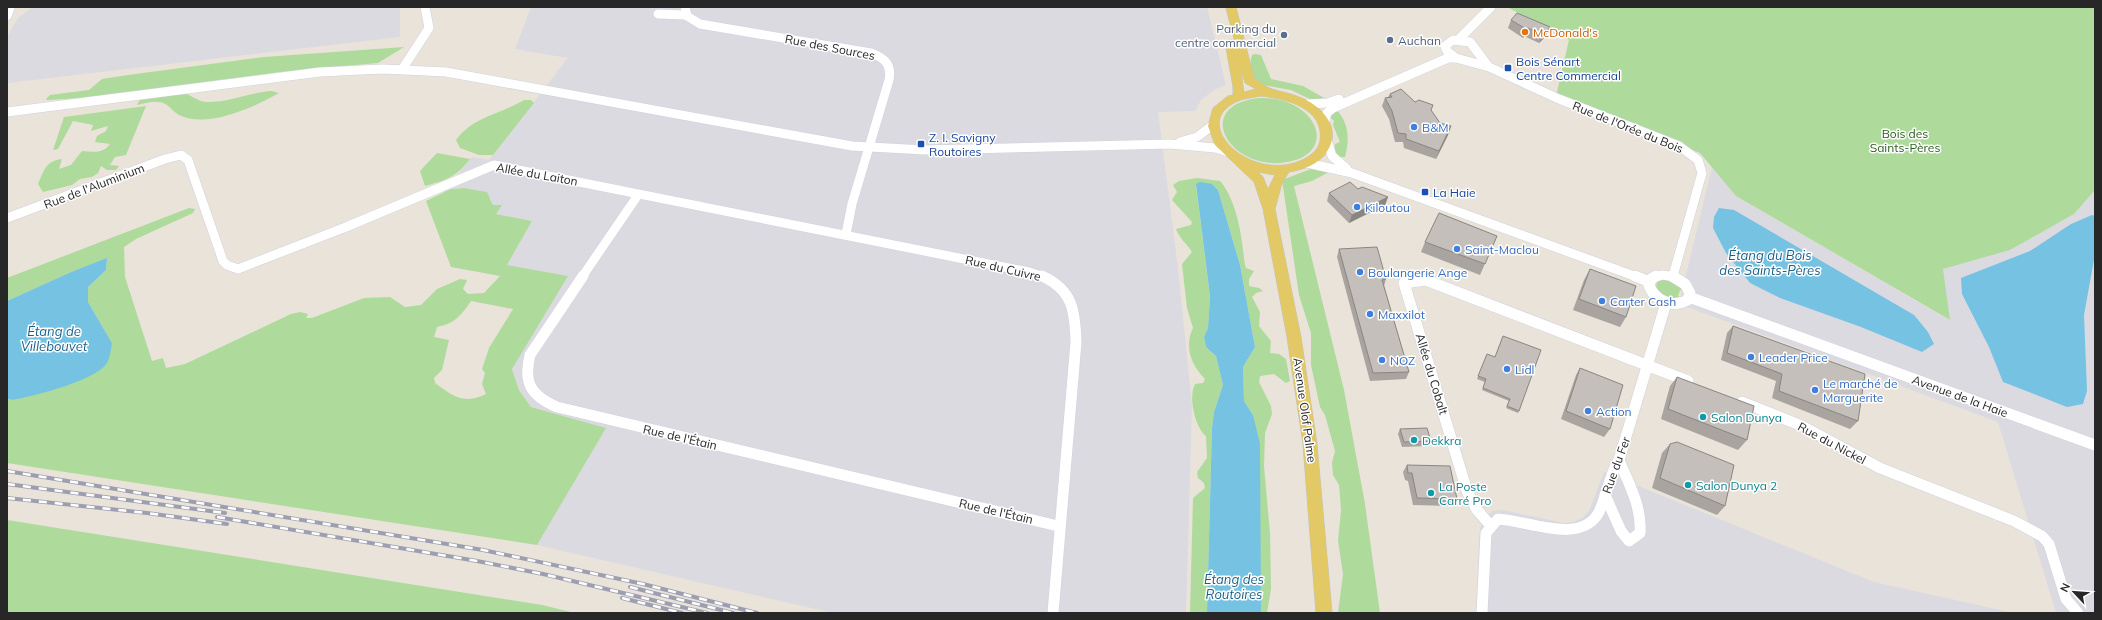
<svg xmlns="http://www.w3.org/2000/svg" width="2102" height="620" viewBox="0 0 2102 620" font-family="Mulish,sans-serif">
<rect width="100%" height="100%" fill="#e9e3da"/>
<!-- industrial -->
<g fill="#dcdae1">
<path d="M33,7h367v30l-393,46v-46l11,-19z"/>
<path d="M531,7h676l19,78 -12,5 -13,10 -6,11 -37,1 20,156 14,138 -6,207h-353l-296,-68 68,-117 -74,-21 -12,-17 -7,-21 17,-30 -22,-74 25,-44 -37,-7 -4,-16 -14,-8 -13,-2 -13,1 -9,5 30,-37 17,3 79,-102 -53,-9z"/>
<path d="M1712,167l24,29 213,124 -7,-51 68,-19 64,-36 21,-24v423h-39l-58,-191 -319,-118z"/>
<path d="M1604,472l270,110 140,31h-538l3,-76 2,-12 4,-7 7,-7 11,-1 61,13 9,-1 9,-4 7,-7z"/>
</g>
<!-- green -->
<g fill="#aedb9b" fill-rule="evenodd">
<path d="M1507,7h588v183l-21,24 -64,36 -67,19 7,51 -214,-124 -36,-43 -144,-57 13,-56z"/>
<path d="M404,47l-26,16 -97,9 -198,26 -36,2 -1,-1 4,-4 39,-5 13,-11 26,-4 136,-18z"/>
<path d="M1255,54l6,1 10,24 32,7 23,13 -10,3 -25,-12 -28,-5 -9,-5c-3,-9 -5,-16 -2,-25z"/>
<path d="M272,91l7,2c-25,14 -71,36 -100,22 -4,-2 -8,-7 -12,-10 -8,-6 -21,-2 -30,0l4,-8c12,-1 30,-6 43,-4 7,2 13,8 22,9 21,1 45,-10 66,-11z"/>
<path d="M1260,98c58,-2 82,59 21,65 -56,4 -87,-59 -21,-65z"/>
<path d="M524,100h7l3,3 -41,52h-14l-19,-7 -4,-8c16,-23 45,-26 68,-40z"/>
<path d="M146,106l-20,49 -11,2 -5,8 9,1 -3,4h-9l-6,-4 -3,7 -6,4 -12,2 -8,6 -29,7 -5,-8c6,-14 8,-23 24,-25l-3,10 12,-4 11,-14c11,1 21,3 28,-7l-15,-2 2,-6 9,-5 2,-5 -17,5 2,-6 -20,-4 -15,28 -5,1 11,-33z"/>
<path d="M1335,108c14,14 15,31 10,49h-7l-4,-5 1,-8 5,-2 -7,-17 1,-4 -4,-4z"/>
<path d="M437,153l33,6c-14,18 -23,21 -45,27l-5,-15z"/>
<path d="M1319,166l12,5 -19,10 -18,5 50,204 21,114 15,109h-42l5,-39 -5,-33 3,-30 -1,-15 -1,-11 -6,-10 -1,-12 3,-12 -10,-36 -5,-8 -9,-42v-32l-12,-38 -17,-115z"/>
<path d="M1197,178l23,3c14,15 21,48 23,69 1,7 1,12 3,18l8,3 -5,8v7l10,2 4,3 -7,2 -4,4 8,15 -1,14 12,15 -1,12 9,1 7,5 4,22 -4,2 -12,-9 -14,2 -1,6 12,24 1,8 -7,19 -1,33 6,67 1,56 -4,24h-6l-8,-198 -9,-14 -1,-34 12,-20 -15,-82 -22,-75 -6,-6 -16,1 14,111 -2,32 -4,9 2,10 10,9 7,29 -9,27 -2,16 -5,185h-17l3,-115 12,-10 -1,-5 -6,-5 -1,-6 10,-14 -1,-22c-11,-9 -18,-39 -11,-52l8,-1 2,-4c-14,-14 -21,-33 -12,-51l-6,-20 -5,-44 10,-12c-5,-8 -13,-14 -16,-23l15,-4 1,-3 -20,-22 5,-8 -4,-7 6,-4z"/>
<path d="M464,188l23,4 6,13h9l-6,9 36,7 -25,44 61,11 -56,93 7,21 12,17 75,21 -69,117 -530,-82v-64l6,1 99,-57 -24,-41v-15l18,-17 1,-11 -36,13 -64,29v-23l182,-70 6,1 -2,4 -57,26 -12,8 1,30 27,84 11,-3 3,10 19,-4 106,-50 9,-2 8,2 -2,4h6l52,-20 26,-1 15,10 16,-2 16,-16 23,-10 7,1 -4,9 5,5 16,-1 16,-17 -49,-9 -25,-66 25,-12zM471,301l42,8 -24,39 -7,21 3,4 -3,11 4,10c-23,11 -33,2 -51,-11l-1,-5 8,-8 7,-30 -15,-3 3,-10c17,-3 25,-12 34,-26z"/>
<path d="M1664,279l13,3 8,10 -5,-2 -2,6 5,2 -3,1 -17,-2 -7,-10 1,-5z"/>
<path d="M7,520l535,85 33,8h-568z"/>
</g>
<!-- water -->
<g fill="#75c2e2">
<path d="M1200,182l12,2 6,6 22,75 15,82 -12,20 1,34 9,14 7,29 1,169h-54l5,-185 2,-16 9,-27 -7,-29 -10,-9 -2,-10 4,-9 2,-32 -14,-112z"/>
<path d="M1719,208l15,2 180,105 14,17 6,12 -12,8 -61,-25 -81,-29 -30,-15 -24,-30 -13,-25 1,-11z"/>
<path d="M2092,215l3,1v38l-11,61 3,76 -4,13 -16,3 -64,-25 -14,-35 -27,-53 -1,-16 69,-27 41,-27z"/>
<path d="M107,258l-1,12 -18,17v15l24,41c-1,6 -2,13 -4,18 -8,19 -75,35 -95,39l-6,-1v-98l64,-29z"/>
</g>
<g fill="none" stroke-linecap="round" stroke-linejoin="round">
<defs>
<g id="minor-far1">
<path d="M685,7l2,9 13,8 171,29c14,5 21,12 18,27l-37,124 -6,30"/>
<path d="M658,14l28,1"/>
<path d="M7,16l3,-8"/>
<path d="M1459,39l32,-32"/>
<path d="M1488,66l-18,-24 -17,-2 -8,6 2,5 9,7 33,9 70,32 120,47 19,14 4,13 -29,103"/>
<path d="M403,68l26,-40 -4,-21"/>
<path d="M1307,104l21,-1 11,-4"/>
<path d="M7,112l313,-40 63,-3 63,3 406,74 73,4 245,-6 45,4 10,3"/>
<path d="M1324,124l3,-11 6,-5 115,-50h6"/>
<path d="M1326,137l6,19 15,13"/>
<path d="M1180,142l17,-5 16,-12"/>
<path d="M1307,163l45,10 285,104"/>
<path d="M7,218l158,-59 16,-4 7,5 35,101 4,4 11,4 108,-42 148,-62 535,107 15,5"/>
<path d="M582,277l56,-82"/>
<path d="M1654,277l9,-2 12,2"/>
</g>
<g id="minor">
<path d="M583,276l-53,79c-7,28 1,41 27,52l501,119"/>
<path d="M1042,276c31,14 33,35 34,66l-23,271"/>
<path d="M1635,276l15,6"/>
<path d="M1656,276l-5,3 -2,7c7,16 24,22 39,14l2,-7 -5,-9 -13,-8"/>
<path d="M1689,297l406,148"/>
<path d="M1742,402l60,24 78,42 134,53 28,15 7,8 17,55 12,14"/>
<path d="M1605,495l16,36 8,10 11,-8c2,-26 -11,-49 -21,-73"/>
<path d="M1490,525l-13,-15 -10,-19 -63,-208 22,-3 262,101"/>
<path d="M1482,613l4,-80 12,-14c29,1 83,27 101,-7 8,-17 10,-36 20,-52l47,-157"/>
</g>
<path id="major" d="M1226,7h10l18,71c6,4 12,9 18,11 9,3 18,4 27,8 20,7 42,28 30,51 -8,16 -24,21 -40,24l-7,11 -7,26 26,128 16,107 15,169h-16l-13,-169 -16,-107 -24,-128 -9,-27 -39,-37 -7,-19 5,-18 15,-12 5,-1v-8l-8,-45 1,-2h8zM1241,68l4,15 11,6 -12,3zM1260,96c25,2 65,12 60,45 -2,10 -11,16 -20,20 -50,21 -111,-37 -64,-59 7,-4 17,-4 24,-6zM1258,172l17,3 -7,14 -5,-12z"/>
</defs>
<!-- minor-far1 casing -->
<use href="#minor-far1" stroke="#cfd2df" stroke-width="10"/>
<!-- minor casing -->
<use href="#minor" stroke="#cfd2df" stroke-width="12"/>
<!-- major casing -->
<use href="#major" stroke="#c3c3c3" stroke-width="1"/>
<!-- minor-far1 -->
<use href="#minor-far1" stroke="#fff" stroke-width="9"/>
<!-- minor -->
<use href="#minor" stroke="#fff" stroke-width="11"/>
<!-- major -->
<use href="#major" fill="#e2c965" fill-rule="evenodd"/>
<defs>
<g id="rail">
<path d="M7,471l476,79 160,34 114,29"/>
<path d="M7,484l218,29"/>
<path d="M7,498l140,15 80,11"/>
<path d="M217,517l260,44 66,13 164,39"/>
<path d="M630,587l103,26"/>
<path d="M622,598l60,15"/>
</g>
</defs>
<!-- rail casing -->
<use href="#rail" stroke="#9d9fb0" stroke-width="4"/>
<!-- rail -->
<use href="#rail" stroke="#fff" stroke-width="2.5" stroke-dasharray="8" stroke-linecap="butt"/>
</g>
<!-- wall -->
<g fill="#a9a4a0">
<path d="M1511,20l35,16 -7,7 -15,-7 -1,2 -15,-10z"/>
<path d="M1390,94l25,8 18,3 -2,5 17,25 -12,24 -32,-11 -1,-6h-8l-6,-23 -7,-13 3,-8 3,-1z"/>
<path d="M1358,189l30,8 -3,8 -36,18 -22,-22 2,-8z"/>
<path d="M1497,236l-17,39 -59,-23 4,-10z"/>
<path d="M1339,249l47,30 -2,7 25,86 -3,7 -36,2 -33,-124z"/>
<path d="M1590,269l36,48 -6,10 -47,-17 11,-30z"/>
<path d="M1733,326l125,95 -8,8 -78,-31 4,-17 -55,-21 6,-27z"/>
<path d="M1503,336l16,75 -1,2 -12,-5 3,-7 -27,-11 3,-8 -8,-3 9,-22h9z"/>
<path d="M1580,368l30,61 -6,8 -43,-18 15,-44z"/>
<path d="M1677,377l70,63 -9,10 -77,-31 9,-33z"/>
<path d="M1400,429l31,12 -2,5 -27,1 -4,-13z"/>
<path d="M1670,444l55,62 -8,9 -65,-27 10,-35z"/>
<path d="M1407,465l50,34 -4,7 -40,-1 -5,-24 -3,-1 -2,-8z"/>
</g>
<!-- shaded-wall -->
<g fill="#898682">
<path d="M1550,27l-4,9 -7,7 4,-8z"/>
<path d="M1528,28l-5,10 3,-9z"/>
<path d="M1451,126l-3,9 -12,24 3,-8z"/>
<path d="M1388,197l-3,8 -36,18 3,-8z"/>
</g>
<!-- building -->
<g fill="#c4bfba" stroke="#898682">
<path d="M1517,13l33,14 -7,8 -15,-7 -2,1 -15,-9z"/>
<path d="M1401,89l14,13 4,-2 14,5 -2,5 9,13 11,3 -12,25 -33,-12v-5l-8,-1 -6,-22 -7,-13 7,-1 -2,-3z"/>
<path d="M1350,182l8,7 4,-2 26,10 -36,18 -23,-22z"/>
<path d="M1439,213l58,23 -12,28 -60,-22z"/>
<path d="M1377,247l9,32 -4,1 27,92 -36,1 -34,-124z"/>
<path d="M1590,269l46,17 -10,31 -47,-18z"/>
<path d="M1733,326l132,48 -7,47 -79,-30 3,-17 -55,-21z"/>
<path d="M1503,336l38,14 -22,61 -12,-5 3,-7 -27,-11 3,-9 -8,-3 9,-22 8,3z"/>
<path d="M1580,368l43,17 -13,44 -44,-18z"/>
<path d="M1677,377l77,29 -7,34 -79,-31z"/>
<path d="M1427,428l4,13 -27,1 -4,-13z"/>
<path d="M1677,442l57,23 -9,41 -65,-28 10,-34z"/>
<path d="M1407,465l43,1 7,33 -40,-1 -5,-25h-4z"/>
</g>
<!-- markers -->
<circle fill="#e8710a" stroke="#fff" stroke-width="1.5" cx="1525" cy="32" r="4"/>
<g fill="#5c6f8a" stroke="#fff" stroke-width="1.5">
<circle cx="1284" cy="35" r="4"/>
<circle cx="1390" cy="40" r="4"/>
</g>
<g fill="#1a4fb4" stroke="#fff" stroke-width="1.5">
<rect x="1504" y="64" width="8" height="8" rx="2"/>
<rect x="917" y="140" width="8" height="8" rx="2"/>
<rect x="1421" y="188" width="8" height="8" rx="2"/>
</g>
<g fill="#3f7fe0" stroke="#fff" stroke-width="1.5">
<circle cx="1414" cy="127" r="4"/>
<circle cx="1357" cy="207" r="4"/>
<circle cx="1457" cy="249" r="4"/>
<circle cx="1360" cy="272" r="4"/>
<circle cx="1602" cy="301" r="4"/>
<circle cx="1370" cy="314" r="4"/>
<circle cx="1751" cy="357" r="4"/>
<circle cx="1382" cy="360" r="4"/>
<circle cx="1507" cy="369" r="4"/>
<circle cx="1815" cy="390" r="4"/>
<circle cx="1588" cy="411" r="4"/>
</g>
<g fill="#0f9aa8" stroke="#fff" stroke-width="1.5">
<circle cx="1703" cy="417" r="4"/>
<circle cx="1414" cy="440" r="4"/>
<circle cx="1688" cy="485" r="4"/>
<circle cx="1431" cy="493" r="4"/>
</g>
<g text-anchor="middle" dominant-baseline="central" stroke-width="3" stroke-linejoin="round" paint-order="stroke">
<!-- service labels -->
<g font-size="12" fill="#4e5e75" stroke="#fff" text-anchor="end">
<text x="1276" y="28">Parking du<tspan x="1276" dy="14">centre commercial</tspan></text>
<text x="1398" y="40" text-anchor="start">Auchan</text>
</g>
<!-- food labels -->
<g font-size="12" fill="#c56008" stroke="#fff" text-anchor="start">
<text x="1533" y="32">McDonald's</text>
</g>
<!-- street labels -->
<g font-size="12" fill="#272727" stroke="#fff">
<text transform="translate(830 47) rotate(11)">Rue des Sources</text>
<text transform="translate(1628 127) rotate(22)">Rue de l'Orée du Bois</text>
<text transform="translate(537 174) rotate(10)">Allée du Laiton</text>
<text transform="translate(94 186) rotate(-21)">Rue de l'Aluminium</text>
<text transform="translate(1003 268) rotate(13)">Rue du Cuivre</text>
<text transform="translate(1432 374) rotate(73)">Allée du Cobalt</text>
<text transform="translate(1960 396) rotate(20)">Avenue de la Haie</text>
<text transform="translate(1305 410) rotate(82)">Avenue Olof Palme</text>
<text transform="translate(680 437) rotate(13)">Rue de l'Étain</text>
<text transform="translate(1832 443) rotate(28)">Rue du Nickel</text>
<text transform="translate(1616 465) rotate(-70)">Rue du Fer</text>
<text transform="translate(996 511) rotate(13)">Rue de l'Étain</text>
</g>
<!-- transit labels -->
<g font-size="12" fill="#164399" stroke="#fff" text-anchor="start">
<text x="1516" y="61">Bois Sénart<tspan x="1516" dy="14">Centre Commercial</tspan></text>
<text x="929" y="137">Z. I. Savigny<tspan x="929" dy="14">Routoires</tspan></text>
<text x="1433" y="192">La Haie</text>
</g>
<!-- shop labels -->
<g font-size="12" fill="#366cbe" stroke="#fff" text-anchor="start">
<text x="1422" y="127">B&amp;M</text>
<text x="1365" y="207">Kiloutou</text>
<text x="1465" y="249">Saint-Maclou</text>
<text x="1368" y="272">Boulangerie Ange</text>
<text x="1610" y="301">Carter Cash</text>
<text x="1378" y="314">Maxxilot</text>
<text x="1759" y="357">Leader Price</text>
<text x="1390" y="360">NOZ</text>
<text x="1515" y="369">Lidl</text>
<text x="1823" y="383">Le marché de<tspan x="1823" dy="14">Marguerite</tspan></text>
<text x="1596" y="411">Action</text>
</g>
<!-- park labels -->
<g font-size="12" fill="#2a5c1f" stroke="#fff">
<text x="1905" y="133">Bois des<tspan x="1905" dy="14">Saints-Pères</tspan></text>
</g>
<!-- culture labels -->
<g font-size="12" fill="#0d838f" stroke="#fff" text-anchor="start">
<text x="1711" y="417">Salon Dunya</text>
<text x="1422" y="440">Dekkra</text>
<text x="1696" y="485">Salon Dunya 2</text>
<text x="1439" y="486">La Poste<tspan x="1439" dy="14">Carré Pro</tspan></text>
</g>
<!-- water labels -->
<g font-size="13" font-style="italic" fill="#195f89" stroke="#fff">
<text x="1770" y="255">Étang du Bois<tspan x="1770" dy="15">des Saints-Pères</tspan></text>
<text x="54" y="331">Étang de<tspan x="54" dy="15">Villebouvet</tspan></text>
<text x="1234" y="579">Étang des<tspan x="1234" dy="15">Routoires</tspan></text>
</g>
</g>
<!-- border -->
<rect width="2102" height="620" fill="none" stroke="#272727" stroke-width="16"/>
<!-- north arrow -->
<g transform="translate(2074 592) rotate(296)" stroke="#ffffff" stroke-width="3" paint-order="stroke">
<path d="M0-3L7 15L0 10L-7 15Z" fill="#272727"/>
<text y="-6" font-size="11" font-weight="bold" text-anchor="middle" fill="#272727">N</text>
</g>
</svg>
